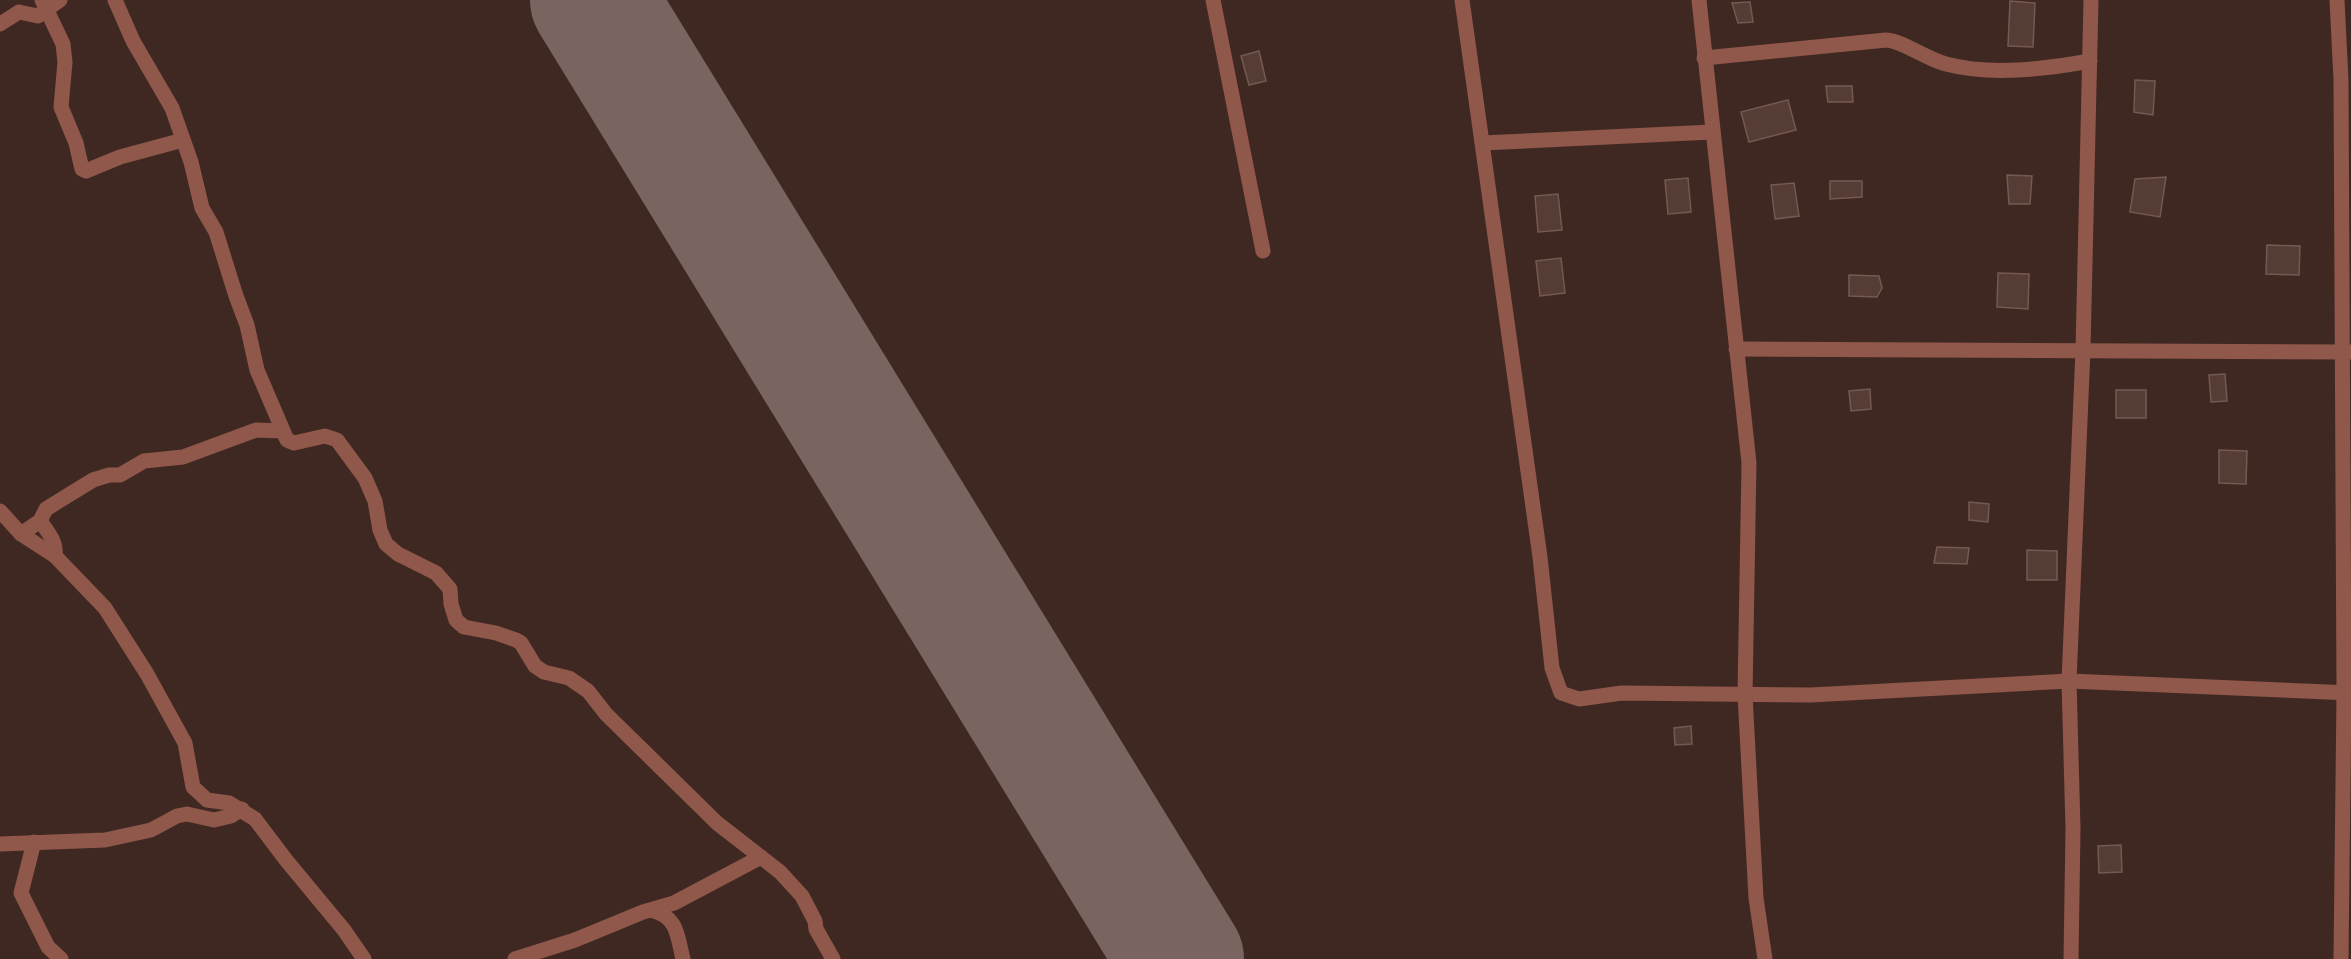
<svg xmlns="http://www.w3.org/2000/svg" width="2351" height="959" viewBox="0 0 2351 959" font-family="'Source Serif 4',serif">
<rect width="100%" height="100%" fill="#402822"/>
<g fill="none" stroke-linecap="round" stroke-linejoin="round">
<!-- runway -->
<path stroke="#7a645f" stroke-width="126" d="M593,0l588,959"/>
</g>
<!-- building -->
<g fill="#553c35" stroke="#745951" stroke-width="1.5">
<path d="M2010,1l25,2 -2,44 -25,-1z"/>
<path d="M1750,2l3,20 -15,1 -6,-20z"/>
<path d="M1259,51l7,30 -17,4 -8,-29z"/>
<path d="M2135,80l20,1 -2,34 -19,-3z"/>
<path d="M1826,86h26l1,16h-25z"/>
<path d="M1788,100l8,30 -47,12 -8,-30z"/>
<path d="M2007,175l25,1 -2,28h-21z"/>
<path d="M2166,177l-6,40 -30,-5 5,-33z"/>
<path d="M1688,178l3,34 -23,2 -3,-34z"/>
<path d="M1830,181h32v16l-32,2z"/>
<path d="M1794,183l5,33 -24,3 -4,-34z"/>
<path d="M1558,194l4,36 -24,2 -3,-36z"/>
<path d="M2267,245l33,1 -1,29 -33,-1z"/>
<path d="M1561,258l4,35 -25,3 -4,-35z"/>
<path d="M1998,273l31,1 -1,35 -31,-2z"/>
<path d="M1849,275l30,1 3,12 -5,9 -28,-1z"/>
<path d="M2225,374l2,27 -16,1 -2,-27z"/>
<path d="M1870,389l1,20 -20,2 -2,-20z"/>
<rect x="2116" y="390" width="30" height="28"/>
<path d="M2219,450l28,1 -1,33 -27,-1z"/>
<path d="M1969,502l20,2 -1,18 -19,-2z"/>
<path d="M1937,547l32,1 -2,16 -33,-1z"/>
<path d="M2027,550l30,1v29h-30z"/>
<path d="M1691,726l1,18 -17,1 -1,-17z"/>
<path d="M2121,845l1,27 -23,1 -1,-27z"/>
</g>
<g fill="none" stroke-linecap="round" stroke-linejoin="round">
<!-- street -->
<g stroke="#8f584a" stroke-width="15">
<path d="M42,0l21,44 2,18 -4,45 15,36 6,26 4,2 34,-14 63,-17"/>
<path d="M115,0l18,41 39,67 19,54 11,46 14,24 20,64 11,29 10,45 30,70 7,3 31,-7 12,4 28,38 10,23 5,29 6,14 12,10 38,19 14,16 1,15 5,16 8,7 32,6 20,7 5,3 14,23 9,6 25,6 19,13 18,23 111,109 63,49 22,24 13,25 1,8 17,30"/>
<path d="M1213,0l50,251"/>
<path d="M1462,0l78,557 12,111 9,25 18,6 43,-6 189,2 258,-14 282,12"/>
<path d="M1699,0l50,463 -4,232 11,203 9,61"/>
<path d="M2337,0l4,80 3,613 -3,266"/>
<path d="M0,24l19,-12 19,4 22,-16"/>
<path d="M1704,58l182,-18c17,1 40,19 60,24 45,12 100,5 144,-3"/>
<path d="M1482,143l230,-11"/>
<path d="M1736,349l615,3"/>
<path d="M0,511l21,23 34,22 50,52 42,66 38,69 8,44 14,13 22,3 26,16 31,41 58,70 20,29"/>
<path d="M40,521c8,11 17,21 15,35"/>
<path d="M21,534l19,-13 6,-12 47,-29 16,-5h11l24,-14 39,-4 73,-27 26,1"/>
<path d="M34,842l-13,51 27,54 13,12"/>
<path d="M0,844l105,-4 46,-10 26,-14 10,-2 27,6 17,-4 11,-7"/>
<path d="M651,910c27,7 26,25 32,49"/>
<path d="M515,959l60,-19 68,-28 31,-9 87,-46"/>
<path d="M2071,959l2,-130 -4,-148 14,-331 8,-350"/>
</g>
</g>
</svg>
